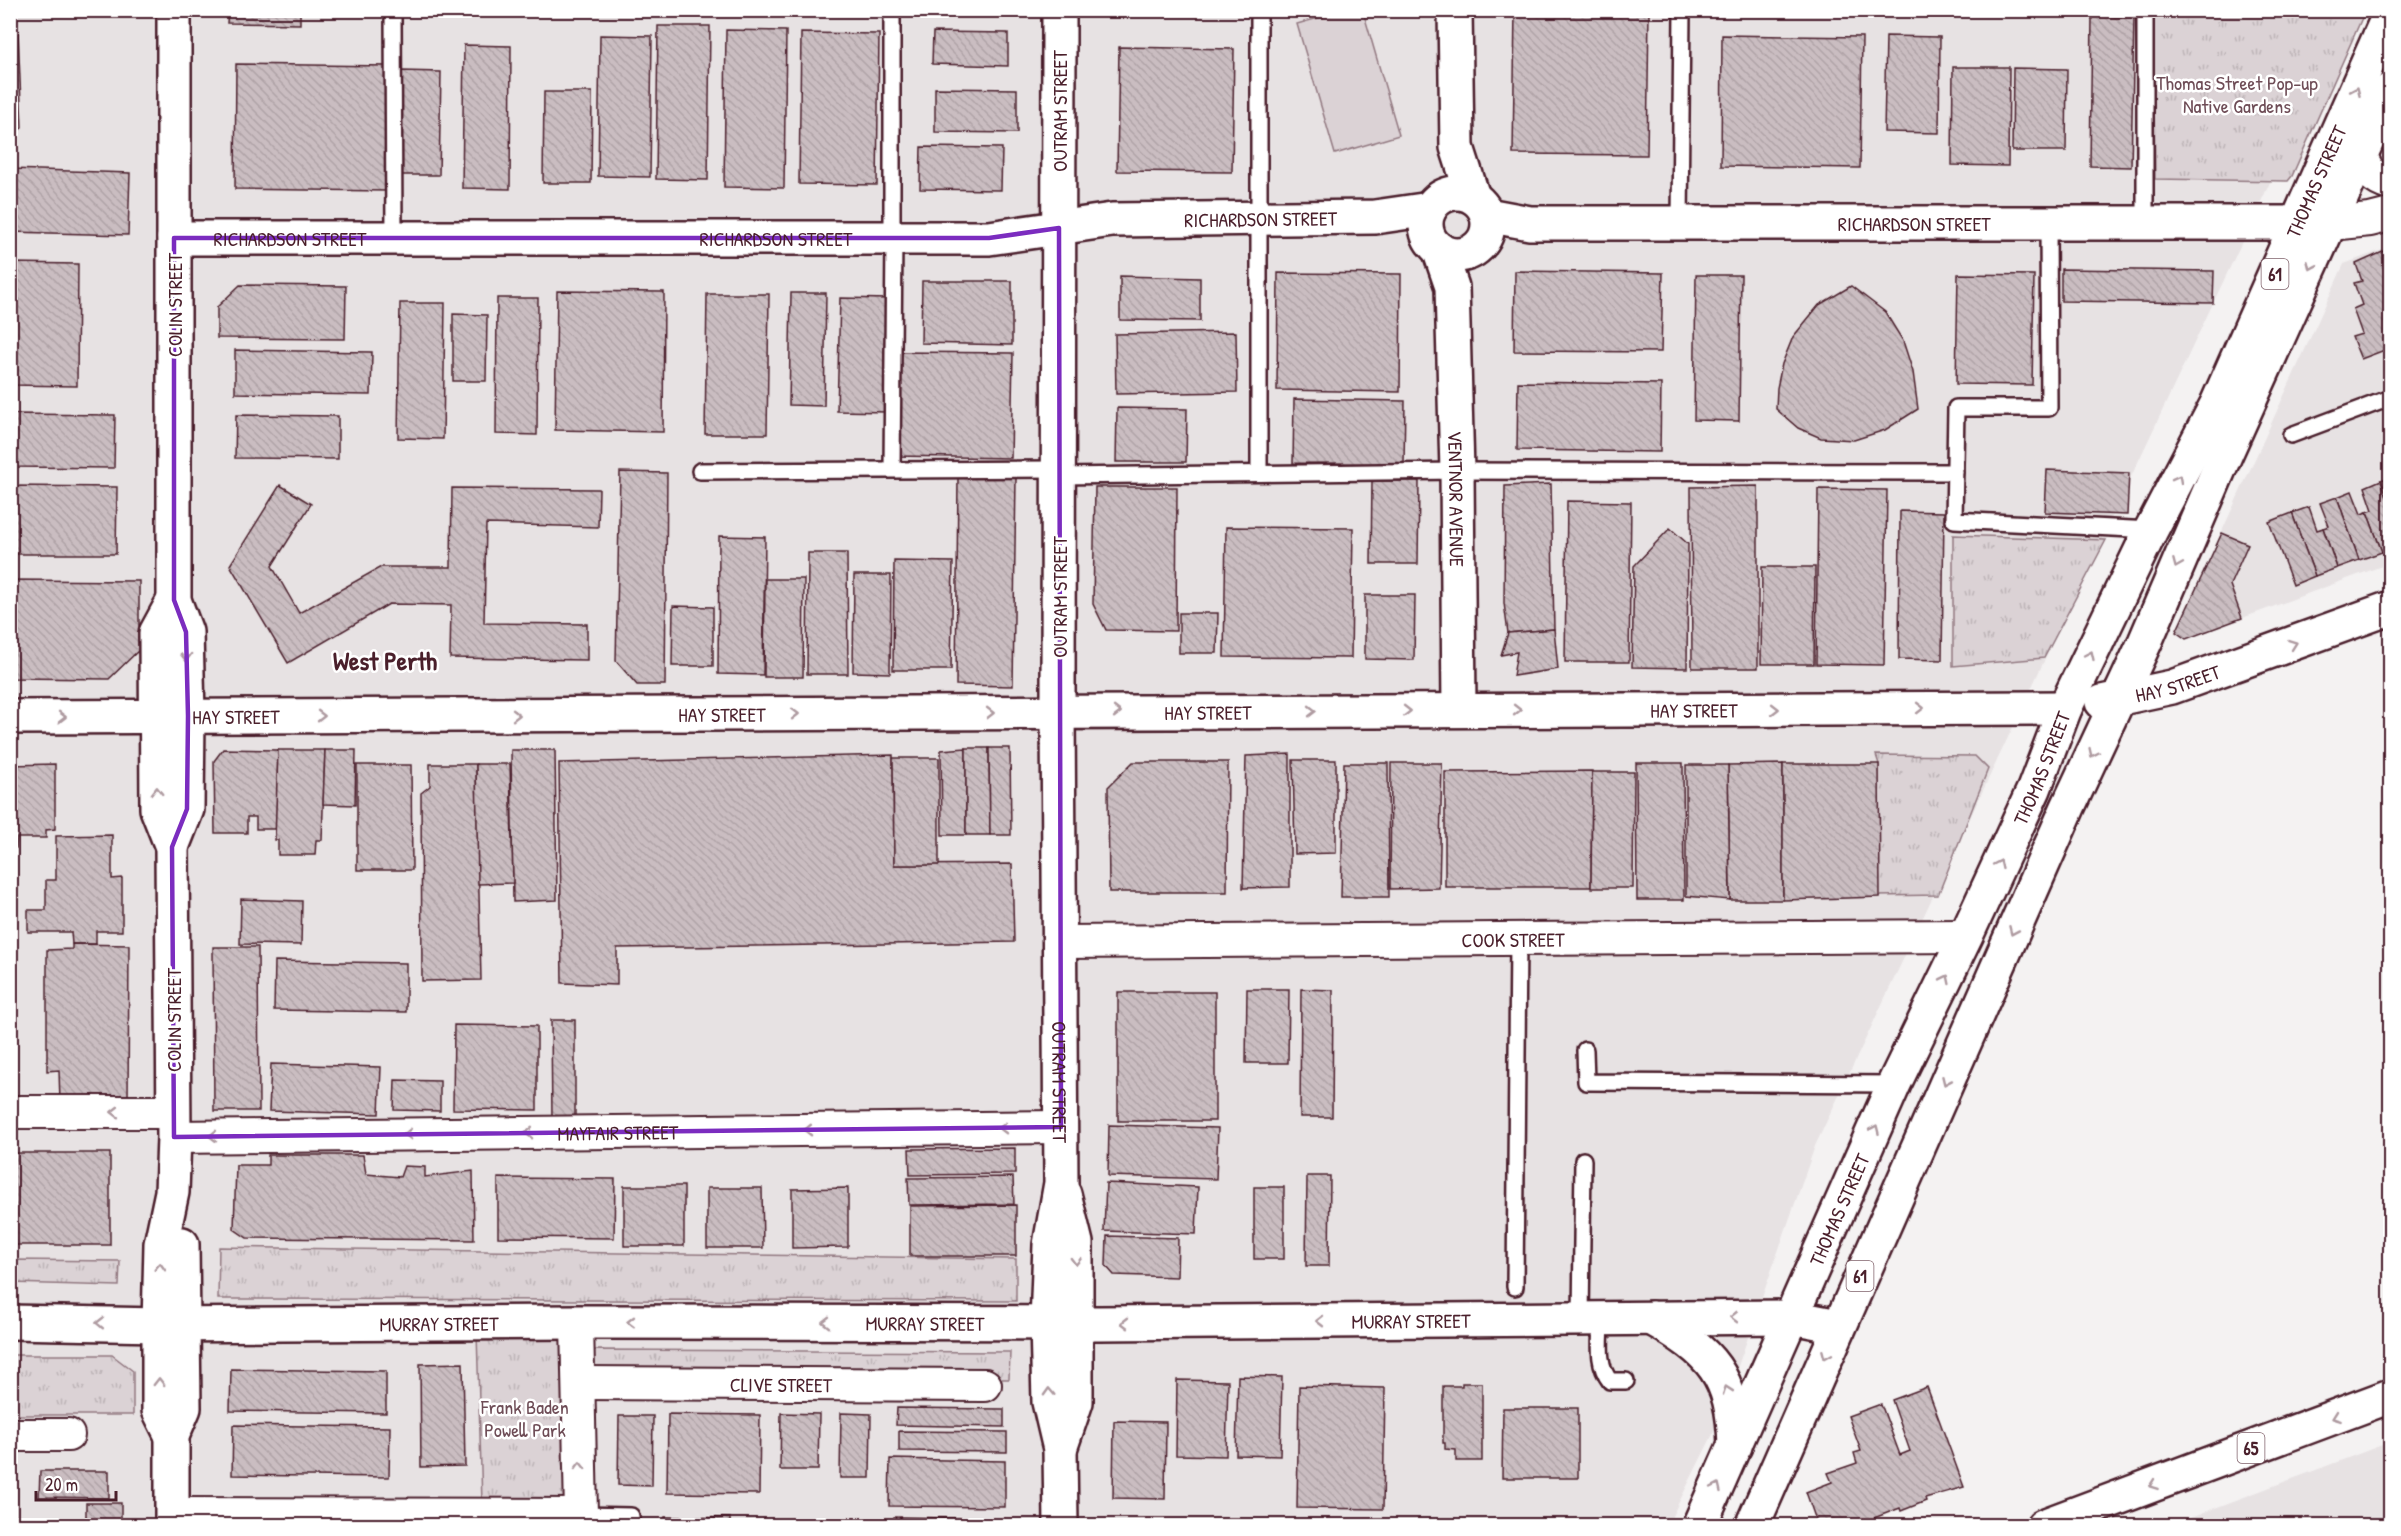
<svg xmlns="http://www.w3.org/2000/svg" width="2401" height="1536" viewBox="0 0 2401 1536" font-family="'Patrick Hand',sans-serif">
<defs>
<pattern id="park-tufts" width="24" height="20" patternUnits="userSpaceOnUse" patternTransform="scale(1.5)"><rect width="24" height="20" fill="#dbd2d5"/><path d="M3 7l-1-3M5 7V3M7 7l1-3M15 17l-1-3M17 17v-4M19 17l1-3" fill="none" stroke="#bdb4b7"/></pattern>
<pattern id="building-back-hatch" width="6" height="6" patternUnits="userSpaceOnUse" patternTransform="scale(1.5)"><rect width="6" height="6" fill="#cabdc1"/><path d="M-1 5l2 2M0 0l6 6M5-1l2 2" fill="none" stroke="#afa2a6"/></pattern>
</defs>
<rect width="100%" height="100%" fill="#f4f2f2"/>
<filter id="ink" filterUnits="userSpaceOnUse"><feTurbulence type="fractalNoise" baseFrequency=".0167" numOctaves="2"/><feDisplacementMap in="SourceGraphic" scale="12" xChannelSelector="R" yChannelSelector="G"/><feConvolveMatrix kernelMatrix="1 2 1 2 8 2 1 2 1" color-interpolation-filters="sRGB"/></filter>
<g filter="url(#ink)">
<!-- built -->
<g fill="#e7e2e3">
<path d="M10,11h2341l-536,1135 -98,280 -50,100 -1656,-1z"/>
<path d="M2390,247v316l-204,76 -10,-7 168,-368z"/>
<path d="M2390,1442v83h-220z"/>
</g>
<!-- grass -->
<path fill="#dbd2d5" stroke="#927880" stroke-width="1.5" d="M1343,11h20l36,124 -64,19 -38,-130z"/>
<!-- park -->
<g fill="url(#park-tufts)" stroke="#927880" stroke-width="1.5">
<path d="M2153,11h212l-73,165 -4,5 -133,-2z"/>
<path d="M1953,535l153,5 -62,118 -91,8z"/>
<path d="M1876,755l99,1 13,13 -50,126 -62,1 3,-132z"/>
<path d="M219,1247l797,12v42l-798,-2z"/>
<path d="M11,1260l109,1 -1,25 -108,-3z"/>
<path d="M477,1333h93l3,171 -91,-1z"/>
<path d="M591,1350l419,2 -1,27 -418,-3z"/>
<path d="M11,1355h101l21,16v44h-122z"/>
</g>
<!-- building -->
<g fill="url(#building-back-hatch)" stroke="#4a1f2b" stroke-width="1.5">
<path d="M228,10h72v14l-73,-1z"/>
<path d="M927,10h78v6l-78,-2z"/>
<path d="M1515,10l134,1 -2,144 -134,-1z"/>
<path d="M2092,16l42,1 -3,150 -41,-1z"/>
<path d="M658,26h52l-2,154 -52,-1z"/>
<path d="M726,30l60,1 -2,157 -60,-1z"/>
<path d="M18,31l4,97 -12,9v-105z"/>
<path d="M933,32l75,1v33l-76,-2z"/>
<path d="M801,33l78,1 -2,151 -78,-1z"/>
<path d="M600,35l52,1 -2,141 -52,-1z"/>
<path d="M1722,35l140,2 -2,131 -139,-2z"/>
<path d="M1886,36l54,1 -1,96 -55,-1z"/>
<path d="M464,45l47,1 -1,143 -48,-1z"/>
<path d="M1119,47l115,2 -2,123 -115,-1z"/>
<path d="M236,64l153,2 -2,125 -152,-2z"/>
<path d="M1953,67h56l-1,99 -56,-1z"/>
<path d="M2013,68l54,1 -1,82h-54z"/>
<path d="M401,71l40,1 -2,103h-40z"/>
<path d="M935,88l82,1v44l-82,-1z"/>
<path d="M544,92h48l-1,91h-48z"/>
<path d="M921,147l81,1 -1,42 -81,-1z"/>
<path d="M10,169l120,4 -2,62 -118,-3z"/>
<path d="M2387,250l2,5 1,-1v94l-29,11 -9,-22 10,-3 -9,-25 9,-4 -8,-22 8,-2 -6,-17z"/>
<path d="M10,263l68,1 -1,122 -67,-1z"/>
<path d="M2061,269l153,2 -1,32 -152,-2z"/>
<path d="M1515,271l148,2 -2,79 -147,-1z"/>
<path d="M1278,273l123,1 -1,118 -123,-2z"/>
<path d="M1958,274l76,1 -2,110 -76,-1z"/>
<path d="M1696,275h45l-2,146 -45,-1z"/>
<path d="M1120,276l80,2v43l-80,-1z"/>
<path d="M922,281h90v64l-91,-2z"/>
<path d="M240,285l106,1 -1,53 -128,-1v-31z"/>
<path d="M1851,286l34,26 18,29 10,31 5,37 -33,21 -31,10 -33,-2 -23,-10 -22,-19 1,-21 5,-24 11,-27 26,-32z"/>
<path d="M557,291l107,1 -1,140 -108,-2z"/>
<path d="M791,293h35l-2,113 -35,-1z"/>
<path d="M707,294h62l-2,140h-62z"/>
<path d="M497,298h41l-1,137 -41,-1z"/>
<path d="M840,298l49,1 -2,113 -50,-1z"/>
<path d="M400,303h45l-2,136 -45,-1z"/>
<path d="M453,314l34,1 -1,66h-33z"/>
<path d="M1236,332l1,60 -121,2 -1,-60z"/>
<path d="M235,350l137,2 -1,43 -136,-2z"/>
<path d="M897,352l116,1 -2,105 -115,-2z"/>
<path d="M1518,382l143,2 -1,68 -143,-2z"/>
<path d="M1294,399l111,2 -1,63 -111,-1z"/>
<path d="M1117,408l70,1 -1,53h-70z"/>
<path d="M10,414l105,1 -1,53 -104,-1z"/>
<path d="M236,415l102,1v43l-103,-1z"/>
<path d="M2047,470l82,3 -2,42 -82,-3z"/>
<path d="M620,472l47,1 -2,212h-28l-21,-24z"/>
<path d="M958,477h58l-3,209 -57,-1z"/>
<path d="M2390,477v29l-9,-26z"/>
<path d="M2381,480l9,26v42l-8,4 -15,-40 6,-2 -8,-23z"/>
<path d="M1372,481h47l-1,83h-47z"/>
<path d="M1551,484l3,145 -46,4 -4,-30 1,-117z"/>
<path d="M280,485l31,19 -39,62 27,47 82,-46h70l1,-79 147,1 -1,38 -112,-3 -2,99 103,1v36l-137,-2 1,-53 -62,-1 -101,59 -58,-98z"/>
<path d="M10,486l107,1 -1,67h-106z"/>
<path d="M1758,486v182h-66l-1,-181z"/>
<path d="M1095,487h82l-1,144 -70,-1 -13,-26z"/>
<path d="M1818,489l69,1 -3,175 -68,-1z"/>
<path d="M2352,491l9,23 6,-2 15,40 -23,8 -22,-63z"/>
<path d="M2337,497l22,63 -22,8 -14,-40 6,-2 -9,-23z"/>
<path d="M1567,501l64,1 -2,160h-64z"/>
<path d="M2309,507l8,23 6,-2 14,40 -22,8 -23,-63z"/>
<path d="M1900,511l44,1 -2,148 -43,-1z"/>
<path d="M2292,513l23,63 -22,9 -24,-63z"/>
<path d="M1226,527l127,1 -2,130 -127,-1z"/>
<path d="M1670,528l18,16 -1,124 -55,-1 2,-101z"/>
<path d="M2222,533l26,11 -18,41 12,33 -56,21 -10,-7z"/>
<path d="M719,536l46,1 -2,138 -45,-1z"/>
<path d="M808,553h39l1,121h-41z"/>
<path d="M894,561l59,1 -2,108h-58z"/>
<path d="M1762,567h53l-1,97h-53z"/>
<path d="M854,575h37l-1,98 -37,-1z"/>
<path d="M765,579h39l-1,98h-39z"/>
<path d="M10,580l129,1v69l-30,29 -99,-1z"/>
<path d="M1365,595h50l-1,65 -49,-1z"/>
<path d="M673,606l40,1v59h-41z"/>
<path d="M1179,613h39l-1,40h-38z"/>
<path d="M1554,629l4,40 -45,7 4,-24 -16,3 7,-22z"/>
<path d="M966,748v87h-24l-1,-85z"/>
<path d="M966,748h23l1,87h-24z"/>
<path d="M989,748h21l1,87h-21z"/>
<path d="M223,749l55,1 -2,79h-20v-12h-9v16h-32l-1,-72z"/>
<path d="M278,750h47l-3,90h-6l-1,15h-37v-15h-3z"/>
<path d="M325,750h31l-1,55 -32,-1z"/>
<path d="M511,750h44l2,150 -44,2z"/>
<path d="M1290,754v133l-47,1 3,-132z"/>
<path d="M893,755l1,110 118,-1 2,78 -397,6v37l-55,-2 -3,-220z"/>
<path d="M893,758h46v107h-45z"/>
<path d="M1293,760h43v93l-41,1z"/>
<path d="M1133,762h95l-1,130h-118l-1,-105z"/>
<path d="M1344,763h44l1,134h-48z"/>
<path d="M1391,763h51l-3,125 -49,1z"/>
<path d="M1636,763h47l1,137h-47z"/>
<path d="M55,764v65l-9,1v8h-29l-1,10h-6v-83z"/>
<path d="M430,764h46l5,216 -59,1 -1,-188 9,-7z"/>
<path d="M476,764h34l3,119 -35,1z"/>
<path d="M1783,764v136h-53l-2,-135z"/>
<path d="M1783,764h96l1,133 -97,3z"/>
<path d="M357,765h54l1,105h-55z"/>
<path d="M1686,765h42l2,135 -44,-4z"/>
<path d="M1592,771l-1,116h-146v-115z"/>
<path d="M1592,772h42l-1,116h-42z"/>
<path d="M112,835v44l10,-1v53h-26v13h-24l-1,-12h-43v-22h18v-30h10v-44z"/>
<path d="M241,899l61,2 -1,44 -61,-1z"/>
<path d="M72,944l57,1 -1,157h-68l-1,-32 -12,1v-121l25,-1z"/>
<path d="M213,947h45l1,164h-45z"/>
<path d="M275,961l131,2v49l-132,-2z"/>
<path d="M1247,989h42l-1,74h-42z"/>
<path d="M1301,989l32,1 -1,127h-32z"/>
<rect x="1118" y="992" width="97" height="129"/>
<path d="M551,1020h24v99h-23z"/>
<path d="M454,1025l83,1v84l-84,-1z"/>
<path d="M271,1064l110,3 -2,47 -110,-3z"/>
<path d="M395,1080l45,1v30l-46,-1z"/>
<path d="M1109,1125l109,3 -2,51 -108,-3z"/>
<path d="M1015,1148v26l-105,1 -1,-26z"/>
<rect x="10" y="1153" width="100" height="92"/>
<path d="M268,1155h95l3,19 34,3 4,-11 21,1v10l48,-6 1,69 -227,-2 -13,-9 2,-64h32z"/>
<path d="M1307,1176h23l-1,90h-23z"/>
<path d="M1013,1177l1,27 -105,1 -1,-27z"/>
<path d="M498,1178l117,1 -1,59 -116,-1z"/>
<path d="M1106,1183l92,4 -2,47 -92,-3z"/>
<rect x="624" y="1186" width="60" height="60"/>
<rect x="1254" y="1187" width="30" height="72"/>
<path d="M707,1188h55l1,60h-56z"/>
<path d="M848,1188v59l-56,1v-59z"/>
<path d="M1016,1205v51h-106v-50z"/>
<path d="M1107,1236l71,2 -1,39 -63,-2 -8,-9z"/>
<path d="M463,1363l2,103 -44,1 -1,-103z"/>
<path d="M231,1369l155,2v42l-156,-2z"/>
<path d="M1238,1376l44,1 -2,79 -44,-1z"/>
<path d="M1177,1380l51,1 -2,75 -50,-1z"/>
<path d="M1462,1383h20v78h-26v-11l-11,-1v-6h-2v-57h19z"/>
<path d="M1299,1386l86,2 -2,121 -86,-1z"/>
<path d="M1927,1387l37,100 -39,11 1,3 -25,10 -1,-3 -26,10 2,8h-58l-12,-34 26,-10 -4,-9 29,-10 -3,-10 7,-2 -13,-35 33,-12 19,51 10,-4 -18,-51z"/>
<path d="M897,1408l107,1v18l-108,-2z"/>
<path d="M1503,1408h75v70h-76z"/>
<path d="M781,1413l38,1 -1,56h-38z"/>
<path d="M841,1413l30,1 -1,64h-30z"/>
<path d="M668,1414l92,1 -1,79 -92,-1z"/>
<path d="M619,1416h34l-1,70 -34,-1z"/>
<path d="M1114,1421l52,1 -1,77 -52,-1z"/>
<path d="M233,1425l157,2 -1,50 -157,-2z"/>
<path d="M899,1431l108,1v20l-108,-1z"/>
<path d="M890,1459l115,2v46l-116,-1z"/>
<path d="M40,1471h69v27l-70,-1z"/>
<rect x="86" y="1503" width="35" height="23"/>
<path d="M665,1517l65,1v8h-65z"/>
<path d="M894,1517l108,2v7h-108z"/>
<path d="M2390,1518v8h-6l-2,-5z"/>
<path d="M1107,1523l56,1v2h-56z"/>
</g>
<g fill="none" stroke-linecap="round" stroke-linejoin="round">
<defs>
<g id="lane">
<path d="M393,10l1,228"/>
<path d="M2145,10v213"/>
<path d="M1680,223l2,-213"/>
<path d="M2048,223l1,185h-93l-2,112 197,10"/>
<path d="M892,238v-228"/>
<path d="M2291,435l99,-37"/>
<path d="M892,469l2,-231"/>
<path d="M700,471l358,-2"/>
<path d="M1259,473v-463"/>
<path d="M1059,476l398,-5 498,1"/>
<path d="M1585,1050l1,32 308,2"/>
<path d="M1515,1287l3,-348"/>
<path d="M1581,1319l2,-159"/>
<path d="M1601,1319c0,22 -5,44 9,62h16"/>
<path d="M581,1515l50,1v10"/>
</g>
<g id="street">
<path d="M2361,156c6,15 13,24 29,28"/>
<path d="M2330,224l40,-4 20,-5"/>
<path id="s1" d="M1060,942l906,-6"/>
<path d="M10,1112h164"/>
<path id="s2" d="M174,1137l887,-10"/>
<path id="s3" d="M579,1383l406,2"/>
<path d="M10,1435h58"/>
<path d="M172,1514l409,1 -4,-193"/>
</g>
<g id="secondary">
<path id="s4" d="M1059,10l-1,702 3,471 -11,62 -3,78 2,79 11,47 1,77"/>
<path d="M1455,10l2,137 16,50"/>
<circle cx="1457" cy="224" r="31"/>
<path id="s5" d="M1487,215l43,8h768"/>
<path id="s6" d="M174,238h815l123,-18 263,-3 55,-8"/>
<path id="s7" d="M1439,249l13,38 5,184 2,239"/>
<path id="s8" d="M10,717l2055,-9"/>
<path d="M172,847l15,-38 1,-93 -2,-84 -12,-32v-590"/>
<path id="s9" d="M10,1322l149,3 418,-3 522,1 693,-6 46,9"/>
<path d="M172,1436l-13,-26v-85l2,-81 11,-52 2,-55 -2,-290 -15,-38 -1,-176 18,-33"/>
<path d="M1060,1449l16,-47v-159l-12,-49"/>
<path d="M172,1526v-90l12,-28 -2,-164"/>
</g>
<g id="primary">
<path id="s10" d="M2102,702l70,-15 218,-79"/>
<path d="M1651,1318c61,34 82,57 84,128"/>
<path id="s11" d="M1699,1526l195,-442 72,-148 68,-147 31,-81 86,-178 66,-126 173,-391"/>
<path d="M1752,1526l316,-719 77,-165 81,-189 164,-363"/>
<path d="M2043,1526l347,-130"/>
</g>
</defs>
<!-- lane casing -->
<use href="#lane" stroke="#4a1f2b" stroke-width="20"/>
<!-- street casing -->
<use href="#street" stroke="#4a1f2b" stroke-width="36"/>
<!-- secondary casing -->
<use href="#secondary" stroke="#4a1f2b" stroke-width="38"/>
<!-- primary casing -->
<use href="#primary" stroke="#4a1f2b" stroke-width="38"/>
<!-- lane -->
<use href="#lane" stroke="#fff" stroke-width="15"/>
<!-- street -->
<use href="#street" stroke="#fff" stroke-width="32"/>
<!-- secondary -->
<use href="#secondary" stroke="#fff" stroke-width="33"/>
<!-- primary -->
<use href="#primary" stroke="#fff" stroke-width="33"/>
</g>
<!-- one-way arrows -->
<defs><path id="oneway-chevron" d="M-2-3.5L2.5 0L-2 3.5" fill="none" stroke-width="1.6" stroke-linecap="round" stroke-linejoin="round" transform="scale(1.5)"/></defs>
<g stroke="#ae9aa0">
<use href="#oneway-chevron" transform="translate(2356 91) rotate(-66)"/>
<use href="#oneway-chevron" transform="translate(2311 266) rotate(114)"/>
<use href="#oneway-chevron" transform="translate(2178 479) rotate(-62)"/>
<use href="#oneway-chevron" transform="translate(2177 564) rotate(113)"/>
<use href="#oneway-chevron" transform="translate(2293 644) rotate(-20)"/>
<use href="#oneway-chevron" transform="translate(2090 655) rotate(-65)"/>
<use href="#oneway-chevron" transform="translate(186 657) rotate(89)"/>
<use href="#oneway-chevron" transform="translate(1920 708)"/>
<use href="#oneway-chevron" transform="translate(1775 709)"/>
<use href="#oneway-chevron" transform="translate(1517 710)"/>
<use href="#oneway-chevron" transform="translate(1312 711)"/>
<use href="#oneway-chevron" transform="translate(1407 711)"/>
<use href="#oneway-chevron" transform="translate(1117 712)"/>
<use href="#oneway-chevron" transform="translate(990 713)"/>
<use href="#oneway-chevron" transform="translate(795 714)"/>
<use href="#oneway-chevron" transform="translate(516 715)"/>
<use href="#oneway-chevron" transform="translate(321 716)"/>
<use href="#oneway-chevron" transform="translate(62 717)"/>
<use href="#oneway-chevron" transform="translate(2093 753) rotate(115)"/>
<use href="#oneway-chevron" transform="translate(157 791) rotate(-91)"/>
<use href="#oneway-chevron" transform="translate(1999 864) rotate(-65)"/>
<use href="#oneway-chevron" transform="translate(2013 931) rotate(114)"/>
<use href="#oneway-chevron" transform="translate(1946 979) rotate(-64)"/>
<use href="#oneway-chevron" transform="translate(1946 1081) rotate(114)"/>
<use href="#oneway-chevron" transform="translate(115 1112) rotate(-180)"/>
<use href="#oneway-chevron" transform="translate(1003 1128) rotate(179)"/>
<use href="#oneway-chevron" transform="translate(1875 1129) rotate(-66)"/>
<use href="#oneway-chevron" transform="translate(808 1130) rotate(179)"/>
<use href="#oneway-chevron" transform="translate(529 1133) rotate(179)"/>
<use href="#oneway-chevron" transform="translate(408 1134) rotate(179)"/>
<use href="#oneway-chevron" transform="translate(213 1136) rotate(179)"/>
<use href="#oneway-chevron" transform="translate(1076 1261) rotate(91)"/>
<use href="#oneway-chevron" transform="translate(160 1267) rotate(-88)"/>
<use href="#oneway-chevron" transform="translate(1734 1317) rotate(179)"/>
<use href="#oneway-chevron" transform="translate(1320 1321) rotate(180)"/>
<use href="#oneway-chevron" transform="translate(631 1322) rotate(-180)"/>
<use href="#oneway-chevron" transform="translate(826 1322) rotate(-180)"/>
<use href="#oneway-chevron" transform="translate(100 1323) rotate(-179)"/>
<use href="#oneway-chevron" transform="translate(1125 1323) rotate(180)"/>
<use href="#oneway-chevron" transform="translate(1826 1355) rotate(113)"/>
<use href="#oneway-chevron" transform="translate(159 1382) rotate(-90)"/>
<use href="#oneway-chevron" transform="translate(1727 1390) rotate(-109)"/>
<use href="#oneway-chevron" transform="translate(1049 1392) rotate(-92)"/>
<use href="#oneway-chevron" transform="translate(2336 1417) rotate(160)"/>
<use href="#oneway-chevron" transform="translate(580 1466) rotate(-91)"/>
<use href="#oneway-chevron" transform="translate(2153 1485) rotate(160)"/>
<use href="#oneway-chevron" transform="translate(1717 1487) rotate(-65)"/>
</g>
</g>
<!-- marked area -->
<path fill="none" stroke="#7b2cbf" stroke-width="4.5" stroke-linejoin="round" d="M1059,228l2,899 -887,10 -2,-290 15,-38 1,-93 -2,-84 -12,-32v-362h815z"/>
<g text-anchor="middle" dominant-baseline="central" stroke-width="5" stroke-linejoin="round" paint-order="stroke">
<!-- shield labels -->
<g fill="#fff" stroke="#80626b" stroke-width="1.5">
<rect x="2261.5" y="259" width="27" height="30" rx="4.5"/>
<rect x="1846.5" y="1261" width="27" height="30" rx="4.5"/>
<rect x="2237.5" y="1433" width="27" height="30" rx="4.5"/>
</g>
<g font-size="18" font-weight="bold" fill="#4a1f2b">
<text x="2275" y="274">61</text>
<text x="1860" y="1276">61</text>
<text x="2251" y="1448">65</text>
</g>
<!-- park labels -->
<g font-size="20" fill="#6e4c56" stroke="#fff">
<text x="2237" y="82">Thomas Street Pop-up<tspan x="2237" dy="23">Native Gardens</tspan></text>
<text x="525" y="1406">Frank Baden<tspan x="525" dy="23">Powell Park</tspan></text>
</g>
<!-- street labels -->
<g font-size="20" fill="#4a1f2b" stroke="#fff">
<text transform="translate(1059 111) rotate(-90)">OUTRAM STREET</text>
<text stroke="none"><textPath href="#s11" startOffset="1480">THOMAS STREET</textPath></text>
<text stroke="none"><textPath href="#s6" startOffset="1088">RICHARDSON STREET</textPath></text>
<text stroke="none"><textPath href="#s5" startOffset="428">RICHARDSON STREET</textPath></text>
<text stroke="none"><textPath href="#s6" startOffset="116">RICHARDSON STREET</textPath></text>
<text stroke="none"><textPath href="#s6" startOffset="602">RICHARDSON STREET</textPath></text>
<text transform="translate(174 305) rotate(-90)">COLIN STREET</text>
<text stroke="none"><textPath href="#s7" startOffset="252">VENTNOR AVENUE</textPath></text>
<text transform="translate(1059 597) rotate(-90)">OUTRAM STREET</text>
<text stroke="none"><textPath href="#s10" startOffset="78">HAY STREET</textPath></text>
<text stroke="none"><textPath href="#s8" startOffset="1684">HAY STREET</textPath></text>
<text stroke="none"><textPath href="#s8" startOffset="1198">HAY STREET</textPath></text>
<text stroke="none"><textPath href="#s8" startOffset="712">HAY STREET</textPath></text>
<text stroke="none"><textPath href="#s8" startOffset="226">HAY STREET</textPath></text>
<text stroke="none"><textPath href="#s11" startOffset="832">THOMAS STREET</textPath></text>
<text stroke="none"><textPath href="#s1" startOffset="453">COOK STREET</textPath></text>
<text transform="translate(173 1020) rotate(-90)">COLIN STREET</text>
<text stroke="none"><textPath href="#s4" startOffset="1072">OUTRAM STREET</textPath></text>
<text stroke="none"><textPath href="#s2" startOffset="444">MAYFAIR STREET</textPath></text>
<text stroke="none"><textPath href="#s11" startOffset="346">THOMAS STREET</textPath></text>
<text stroke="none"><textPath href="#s9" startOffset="1401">MURRAY STREET</textPath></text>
<text stroke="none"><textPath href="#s9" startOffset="429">MURRAY STREET</textPath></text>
<text stroke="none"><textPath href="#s9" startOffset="915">MURRAY STREET</textPath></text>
<text stroke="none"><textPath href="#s3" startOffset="202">CLIVE STREET</textPath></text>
</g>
<!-- district labels -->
<g font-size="26" font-weight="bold" fill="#4a1f2b" stroke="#fff">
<text x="385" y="660">West Perth</text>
</g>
</g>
<!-- margin -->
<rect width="2401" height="1536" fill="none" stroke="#fff" stroke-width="36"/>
<rect x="18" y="18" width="2365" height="1500" fill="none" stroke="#4a1f2b" stroke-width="2" filter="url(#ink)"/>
<!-- scale -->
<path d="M36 1491v9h80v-9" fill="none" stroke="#4a1f2b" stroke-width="3"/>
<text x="45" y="1491" font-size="18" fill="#4a1f2b" stroke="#ffffff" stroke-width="4.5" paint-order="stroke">20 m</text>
</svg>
